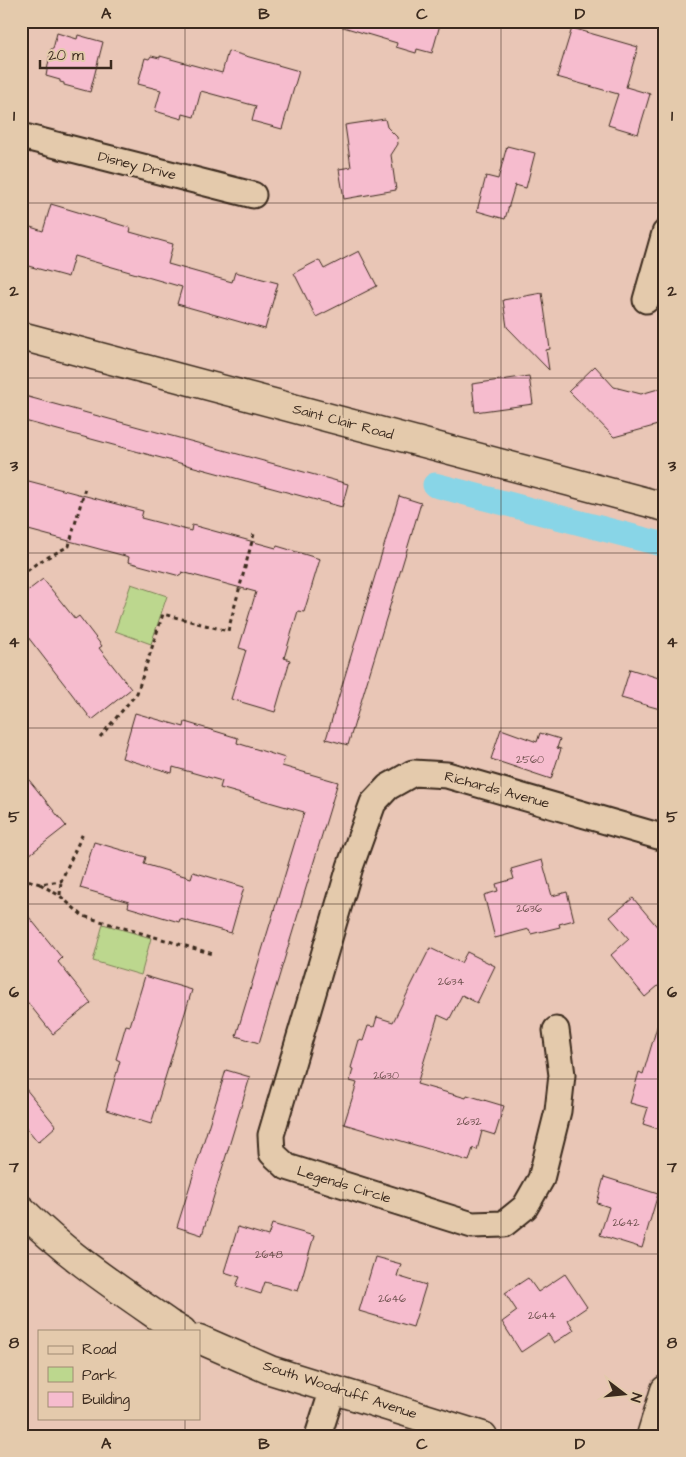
<svg xmlns="http://www.w3.org/2000/svg" width="686" height="1457" viewBox="0 0 686 1457" font-family="'Architects Daughter',sans-serif">
<rect width="100%" height="100%" fill="#e9c6b6"/>
<filter id="ink" filterUnits="userSpaceOnUse"><feTurbulence type="fractalNoise" baseFrequency=".02" numOctaves="2"/><feDisplacementMap in="SourceGraphic" scale="10" xChannelSelector="R" yChannelSelector="G"/><feConvolveMatrix kernelMatrix="1 2 1 2 8 2 1 2 1" color-interpolation-filters="sRGB"/></filter>
<g filter="url(#ink)">
<!-- green -->
<g fill="#bcd78e" stroke="#7c8056">
<path d="M131,584l36,12 -16,48 -36,-13z"/>
<path d="M103,924l48,14 -10,37 -48,-14z"/>
</g>
<g fill="none" stroke-linecap="round" stroke-linejoin="round">
<!-- canal -->
<path stroke="#88d5e7" stroke-width="25" d="M435,485l230,60"/>
</g>
<!-- building -->
<g fill="#f6bcce" stroke="#3b2a1e">
<path d="M341,21h100l-9,32 -15,-4 -1,4 -20,-6 1,-4 -57,-17z"/>
<path d="M572,28l66,19 -12,40 24,7 -12,40 -30,-9 10,-31 -61,-17z"/>
<path d="M57,33l20,6 1,-4 25,7 -13,50 -26,-7v-2l-4,-1v-2l-14,-4 5,-27h2z"/>
<path d="M228,51l71,20 -17,58 -30,-8 4,-15 -55,-15 -7,26 -11,-3 -1,5 -27,-8 6,-21 -23,-6 7,-26 4,1 2,-3 9,2v-2l62,17z"/>
<path d="M385,119l2,8 10,10 1,7 -7,11 5,35 -52,9 -5,-30 12,-2 -6,-42z"/>
<path d="M507,146l28,7 -9,35 -11,-3 -10,34 -28,-8 9,-35 12,3z"/>
<path d="M51,204l80,24 -1,4 43,12 -5,20 64,18 3,-10 43,11 -13,46 -88,-25 5,-17 -108,-31 -6,21 -47,-13v-40l22,7z"/>
<path d="M359,251l18,35 -61,31 -22,-44 25,-13 5,9z"/>
<path d="M542,293l8,56 -4,1 3,20 -42,-43 -4,-27z"/>
<path d="M595,366l19,21 27,7 24,-7v36l-51,14 -45,-46z"/>
<path d="M529,376l4,28 -58,8 -3,-28z"/>
<path d="M21,395l327,89 -6,23 -321,-87z"/>
<path d="M21,479l122,32 -2,7 50,13 1,-6 84,23 1,-2 43,13 -16,53 -6,-1 -14,47 6,2 -15,52 -44,-13 15,-49 -7,-2 17,-56 -74,-20 -2,4 -52,-14 1,-5 -108,-29z"/>
<path d="M399,496l22,7 -73,242 -22,-6z"/>
<path d="M43,579l32,40 4,-3 23,30 -3,2 32,41 -39,31 -71,-92v-32z"/>
<path d="M630,669l35,11v13l-5,16 -39,-11z"/>
<path d="M135,713l49,14 1,-5 53,16 -1,5 48,15 -3,8 56,16 -79,261 -23,-7 68,-224 -84,-24 2,-7 -49,-14 -1,6 -50,-15z"/>
<path d="M501,729l36,13 3,-9 20,6 -3,9 4,1 -10,30 -60,-20z"/>
<path d="M21,770l45,56 -37,29 -8,-10z"/>
<path d="M94,842l52,15 -2,7 47,14 2,-6 51,15 -13,46 -51,-14 -1,3 -51,-15 1,-5 -49,-14z"/>
<path d="M542,860l10,36 15,-4 7,28 -15,4 1,3 -29,7 -2,-5 -34,9 -11,-43 14,-4 -2,-7 18,-5 -3,-10z"/>
<path d="M633,898l32,38v44l-20,17 -34,-42 18,-16 -19,-22z"/>
<path d="M21,907l41,51 -4,4 33,41 -38,31 -32,-40z"/>
<path d="M430,948l31,15 6,-11 28,14 -18,37 -15,-8 -13,25 -11,-5 -21,69 49,14 1,-3 37,11 -9,29 -13,-4 -5,19 -4,-2 -4,13 -125,-37 13,-41 -7,-2 3,-12 -2,-1 8,-28 4,1 5,-15 6,1 3,-10 16,5z"/>
<path d="M145,976l47,14 -41,134 -45,-14 14,-49 -4,-2 10,-34 4,1z"/>
<path d="M660,1017h5v114l-22,-7 5,-16 -18,-5 9,-31 4,2z"/>
<path d="M226,1070l24,7 -48,158 -25,-8z"/>
<path d="M21,1083l35,43 -18,16 -17,-21z"/>
<path d="M604,1177l54,17 -16,54 -42,-13 9,-28 -12,-4z"/>
<path d="M272,1224l42,12 -16,55 -33,-9 -4,12 -25,-8 4,-9 -16,-5 14,-45 30,9z"/>
<path d="M375,1257l26,7 -4,12 29,9 -13,42 -54,-16z"/>
<path d="M565,1274l22,33 -19,13 6,10 -20,13 -6,-9 -27,18 -19,-30 15,-11 -12,-18 23,-15 10,14z"/>
</g>
<g fill="none" stroke-linecap="round" stroke-linejoin="round">
<defs>
<g id="minor">
<path d="M21,136l232,59"/>
<path d="M646,300l19,-67"/>
<path d="M556,1030l6,45 -4,36 -17,68 -16,28 -21,17 -32,1 -185,-58 -15,-14 -1,-18 79,-268 23,-64 15,-16 25,-14 34,2 218,63"/>
<path d="M318,1436l15,-47"/>
</g>
<g id="tertiary">
<path d="M21,336l644,171"/>
<path d="M651,1436l14,-46"/>
</g>
<g id="secondary">
<path d="M21,1209c44,45 96,79 148,115l13,7"/>
<path d="M199,1339l71,31 213,66"/>
</g>
</defs>
<!-- minor casing -->
<use href="#minor" stroke="#3b2a1e" stroke-width="29"/>
<!-- tertiary casing -->
<use href="#tertiary" stroke="#3b2a1e" stroke-width="31"/>
<!-- secondary casing -->
<use href="#secondary" stroke="#3b2a1e" stroke-width="31"/>
<!-- path -->
<g stroke="#3b2a1e" stroke-width="3" stroke-dasharray="4 4" stroke-linecap="butt">
<path d="M21,576l16,-13 32,-17 16,-58"/>
<path d="M100,737l37,-44 26,-79 65,17 26,-97"/>
<path d="M21,878l19,6 21,-3 22,-48"/>
<path d="M40,884l20,12 23,20 130,38"/>
<path d="M60,895l1,-14"/>
</g>
<!-- minor -->
<use href="#minor" stroke="#e4caac" stroke-width="25"/>
<!-- tertiary -->
<use href="#tertiary" stroke="#e4caac" stroke-width="28"/>
<!-- secondary -->
<use href="#secondary" stroke="#e4caac" stroke-width="28"/>
</g>
</g>
<!-- grid -->
<path fill="none" stroke="#3b2a1e" stroke-width="1" stroke-opacity="0.55" d="M185,21v1310M343,21v1415M501,21v1415M21,203h644M21,378h644M21,553h644M21,728h644M21,904h644M21,1079h644M21,1254h644M185,1418v18"/>
<g text-anchor="middle" dominant-baseline="central" stroke-width="4.5" stroke-linejoin="round" paint-order="stroke">
<!-- number labels -->
<g font-size="11" fill="#6a4e4a">
<text x="530" y="759">2560</text>
<text x="529" y="908">2636</text>
<text x="451" y="981">2634</text>
<text x="386" y="1075">2630</text>
<text x="469" y="1121">2632</text>
<text x="626" y="1222">2642</text>
<text x="269" y="1254">2648</text>
<text x="392" y="1298">2646</text>
<text x="542" y="1315">2644</text>
</g>
<!-- street labels -->
<g font-size="14" fill="#3b2a1e" stroke="#e4caac">
<text transform="translate(137 166) rotate(14)">Disney Drive</text>
<text transform="translate(343 422) rotate(15)">Saint Clair Road</text>
<text transform="translate(497 790) rotate(15)">Richards Avenue</text>
<text transform="translate(344 1185) rotate(17)">Legends Circle</text>
<text transform="translate(340 1390) rotate(18)">South Woodruff Avenue</text>
</g>
</g>
<!-- margin -->
<rect width="686" height="1457" fill="none" stroke="#e4caac" stroke-width="55"/>
<!-- legend -->
<rect x="38" y="1330" width="162" height="90" fill="#e4caac" stroke="#a08a73"/>
<rect x="48" y="1346" width="25" height="8" fill="#e4caac" stroke="#a08a73"/>
<text x="82" y="1354" font-size="15" fill="#3b2a1e">Road</text>
<rect x="48" y="1367" width="25" height="15" fill="#bcd78e" stroke="#a08a73"/>
<text x="82" y="1380" font-size="15" fill="#3b2a1e">Park</text>
<rect x="48" y="1392" width="25" height="15" fill="#f6bcce" stroke="#a08a73"/>
<text x="82" y="1404" font-size="15" fill="#3b2a1e">Building</text>
<!-- north arrow -->
<g transform="translate(624 1394) rotate(106)" stroke="#e4caac" stroke-width="4" paint-order="stroke">
<path d="M0-4L9 19L0 12L-9 19Z" fill="#3b2a1e"/>
<text y="-8" font-size="14" font-weight="bold" text-anchor="middle" fill="#3b2a1e">N</text>
</g>
<!-- scale -->
<path d="M40 60v8h71v-8" fill="none" stroke="#3b2a1e" stroke-width="2.5"/>
<text x="48" y="60" font-size="15" fill="#3b2a1e" stroke="#e4caac" stroke-width="4" paint-order="stroke">20 m</text>
<rect x="28" y="28" width="630" height="1402" fill="none" stroke="#3b2a1e" stroke-width="2"/>
<g font-size="16" text-anchor="middle" font-weight="bold" fill="#3b2a1e">
<text x="106" y="19">A</text>
<text x="264" y="19">B</text>
<text x="422" y="19">C</text>
<text x="580" y="19">D</text>
<text x="14" y="121">1</text>
<text x="672" y="121">1</text>
<text x="14" y="296">2</text>
<text x="672" y="296">2</text>
<text x="14" y="471">3</text>
<text x="672" y="471">3</text>
<text x="14" y="647">4</text>
<text x="672" y="647">4</text>
<text x="14" y="822">5</text>
<text x="672" y="822">5</text>
<text x="14" y="997">6</text>
<text x="672" y="997">6</text>
<text x="14" y="1172">7</text>
<text x="672" y="1172">7</text>
<text x="14" y="1348">8</text>
<text x="672" y="1348">8</text>
<text x="106" y="1449">A</text>
<text x="264" y="1449">B</text>
<text x="422" y="1449">C</text>
<text x="580" y="1449">D</text>
</g>
</svg>
